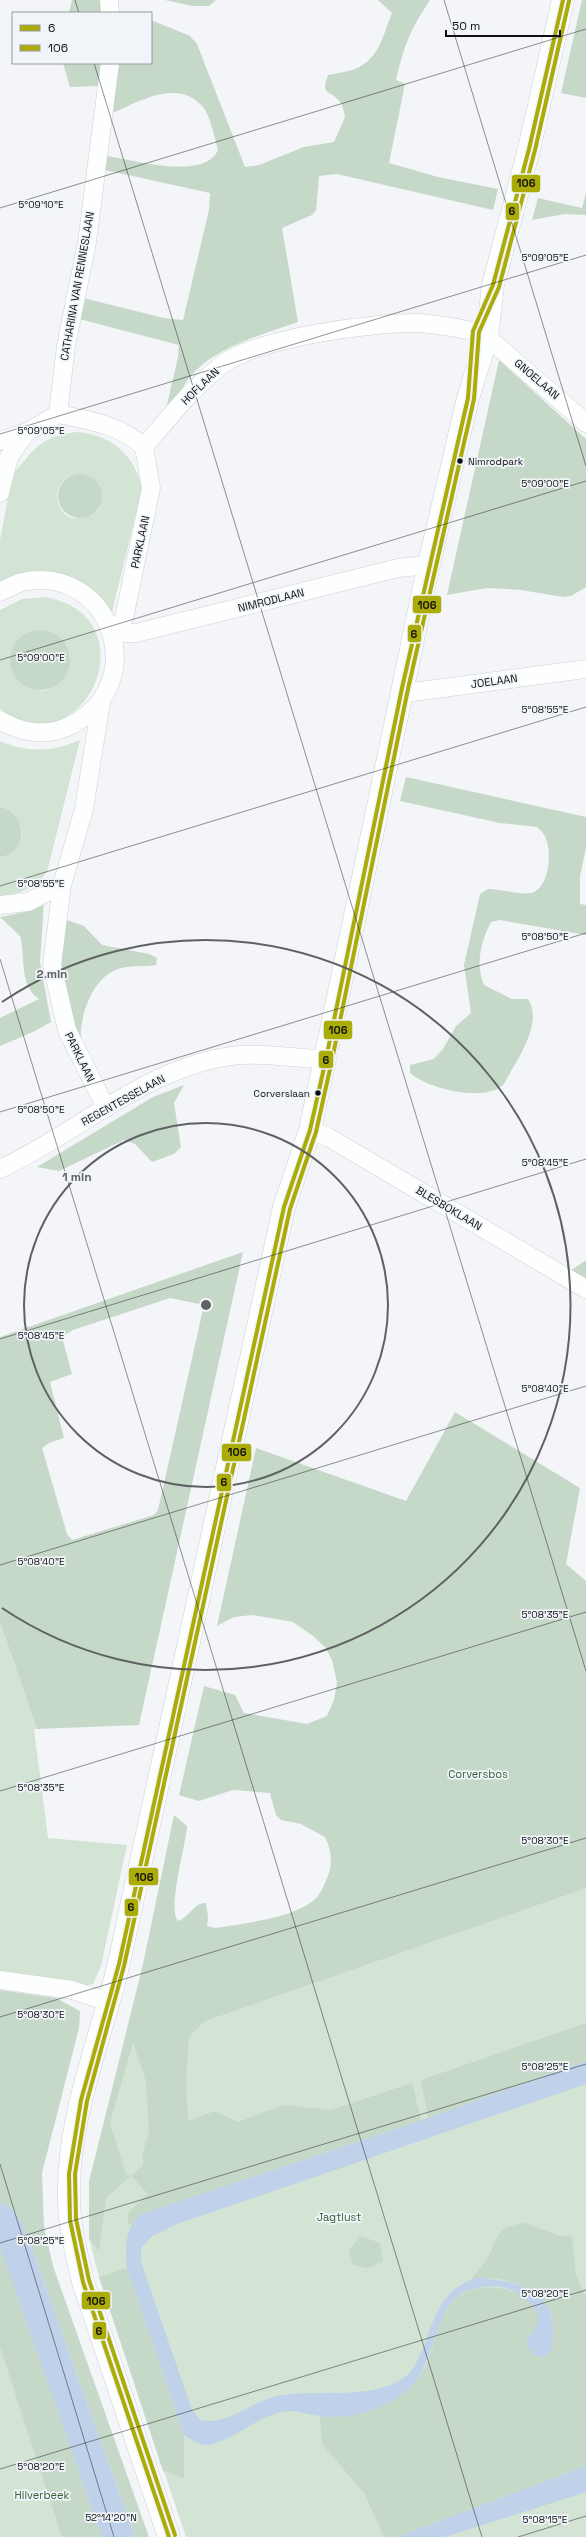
<svg xmlns="http://www.w3.org/2000/svg" width="586" height="2537" viewBox="0 0 586 2537" font-family="'Space Grotesk',sans-serif">
<rect width="100%" height="100%" fill="#f3f5f8"/>
<!-- green -->
<g fill="#d3e4d4" fill-rule="evenodd">
<path d="M76,432c34,2 59,22 66,57l-30,123 -21,-22 -91,-8v-42l13,-68c9,-6 12,-13 20,-21 11,-12 26,-17 43,-19zM79,474c20,0 30,22 17,38 -5,2 -12,6 -18,6 -24,3 -31,-41 1,-44z"/>
<path d="M45,597c108,19 40,174 -45,112v-99l22,-11zM69,651c2,9 0,13 -5,21 -2,4 -4,10 -8,13 -19,16 -43,-6 -46,-25z"/>
<path d="M80,740l-33,132c-12,16 -27,22 -47,25v-40l3,-1 19,-20 -1,-10 -7,-12 -14,-7v-66c27,12 54,11 80,-1z"/>
<path d="M0,1622l37,107h-3l14,109 79,7 -26,121 -8,18 -8,2 -85,-13z"/>
<path d="M586,1871v666h-400l-87,-260 -10,-39v-56l39,-155z"/>
<path d="M0,2247l102,290h-102z"/>
</g>
<!-- forest -->
<g fill="#c6d8c8" fill-rule="evenodd">
<path d="M72,0h28l1,13h-32z"/>
<path d="M165,0h51l-7,6h-17z"/>
<path d="M378,0h52c-20,30 -26,46 -34,80l9,4 -16,79 49,14 60,12 -5,21 -156,-36 -18,2 -3,34 -4,5 -30,13 16,94c-35,12 -85,26 -109,56 -10,12 -7,22 -23,31l12,-52 1,-12 -100,-26 4,-21 81,20 19,2 26,-110 1,-17 -105,-23 2,-14c27,4 98,25 111,-6 -3,-11 -8,-35 -15,-43 -24,-29 -64,-6 -90,6l4,-50h34v-43l39,16 7,8 48,123 14,-2 45,-18 30,-5 11,-25c-1,-5 -2,-11 -5,-15 -10,-14 -20,-5 -12,-27 9,-2 19,-3 27,-6 25,-10 28,-35 37,-56z"/>
<path d="M582,0h4v98l-25,-5z"/>
<path d="M63,63h38l-2,23 -29,1z"/>
<path d="M586,193v22l-21,-1 -33,6 6,-22 44,10z"/>
<path d="M499,360l87,79v148l-15,9 -8,1 -42,-7 -34,-2 -40,7z"/>
<circle cx="80" cy="496" r="22"/>
<circle cx="40" cy="660" r="30"/>
<path d="M406,777l180,40v31l-6,28v28l6,1v30l-86,-15 -9,2c-10,19 -16,43 -7,63l28,14h16c16,25 -12,62 -24,85 -18,19 -76,5 -94,-11v-8l24,-6 9,-10 13,-23 15,-13 -7,-48 16,-71 8,-5c11,0 33,6 43,4 18,-4 21,-40 15,-54 -1,-5 -6,-9 -9,-12l-37,-4 -100,-22z"/>
<path d="M0,807c28,6 29,45 0,50z"/>
<path d="M44,901l-4,61 11,60 -18,10 -33,14v-28l39,-19c-21,-14 -13,-43 -19,-63l-20,-19 25,-5z"/>
<path d="M61,918l23,8 18,19 47,9 8,4 -1,7c-12,2 -27,0 -38,4 -23,8 -35,38 -37,61 -1,6 2,14 3,21l-15,-33 -10,-50z"/>
<path d="M184,1085l-10,18 7,44 -7,7 -22,8 -17,-18 -11,-4 -65,31 -22,-4 116,-70z"/>
<path d="M243,1252l-104,473 -102,4 -37,-107v-285zM170,1298l34,7 -46,205 -4,5 -82,25 -5,-6 -25,-86 7,-5 15,-5 -14,-56 22,-8 -10,-37 11,-7z"/>
<path d="M586,1260v20l-16,-9z"/>
<path d="M455,1412l125,76 -14,76 20,17v307l-381,133 -16,16 -3,44 2,40 27,-10 23,11 45,-17 48,5 81,-27 9,37 -282,95 -10,11 -2,-12 21,-20 -17,-18 -25,22 -7,53 -10,-13v-56l54,-218 31,-149 13,11c-1,19 -20,83 -9,95 12,-4 15,-18 28,-18l2,14 -1,9 8,2c28,-5 89,-10 105,-35 3,-5 5,-10 7,-15 6,-13 5,-27 -2,-41l-24,-13 -20,-4 -5,-5 -6,-22 -37,-3 -34,11 -20,-6 25,-109 31,9 9,18 63,11 20,-8 7,-16 3,-18 -5,-22 -7,-13 -12,-11 -20,-14 -41,-7 -18,2 -17,9 39,-178 150,53zM133,2042l13,40 3,51 -6,18v14l-12,11 -5,-2 -16,-51z"/>
<path d="M0,1990l56,8 24,13 -1,17 -37,145 2,54 9,39 96,271h-14l-112,-313 -11,-15 -12,-6z"/>
<path d="M586,2023v38l-158,57 -7,-38z"/>
<path d="M524,2223l36,13 12,-1 4,39 10,23v169l-189,71h-13l-20,-44 -42,-49 -2,-28c40,4 90,-13 107,-53 11,-26 10,-52 36,-69 24,-16 86,-1 74,33l15,21c-1,-13 4,-28 -3,-40 -15,-25 -52,-33 -78,-29 4,-5 10,-11 14,-17 14,-22 8,-35 39,-39z"/>
<path d="M361,2236l19,7 3,19 -16,6 -14,-3 -4,-15z"/>
<path d="M0,2247l4,10 98,280h-40l-62,-190z"/>
<path d="M127,2268l57,167v43l-21,-7 -64,-194z"/>
</g>
<!-- water -->
<g fill="#c0d1ea">
<path d="M586,2061v23l-409,140 -26,13 -10,11v13l9,27 42,122 8,10c26,6 48,-16 73,-23 40,-10 99,6 133,-21 7,-5 11,-15 15,-23 12,-29 17,-59 49,-73 7,-4 18,-1 27,0 19,2 40,10 51,27 6,9 8,41 0,47 -4,3 -9,2 -14,1l-8,-10c1,-10 10,-15 13,-25 -3,-14 -12,-21 -24,-28 -9,-6 -19,-6 -30,-5 -57,2 -43,79 -81,106 -25,18 -54,27 -85,23 -9,-1 -21,-5 -30,-5 -30,2 -52,29 -81,34 -8,1 -17,-6 -24,-10l-57,-167c-2,-21 -2,-38 12,-53l289,-97z"/>
<path d="M0,2203l12,6 11,15 112,313h-33l-102,-290z"/>
<path d="M586,2466v26l-141,45h-48z"/>
</g>
<g fill="none" stroke-linecap="round" stroke-linejoin="round">
<defs>
<g id="minor">
<path d="M109,0l1,13"/>
<path d="M487,337l99,86"/>
<path d="M58,414l8,-68 21,-104 23,-179"/>
<path d="M0,441l27,-9 31,-18c30,6 63,11 86,33 24,-28 48,-59 78,-82 34,-27 152,-43 197,-42 18,1 37,5 54,8"/>
<path d="M0,493l9,-36 18,-25"/>
<path d="M0,592c7,-3 15,-8 22,-10 90,-19 132,105 45,145 -22,10 -48,5 -67,-7"/>
<path d="M113,633h23l262,-65 20,-2 10,2"/>
<path d="M113,633l11,-15 27,-130 -7,-41"/>
<path d="M402,688l11,4 173,-23"/>
<path d="M101,702l-17,107 -22,76 -10,80 15,65 39,78"/>
<path d="M0,905l28,-3 34,-17"/>
<path d="M310,1130l18,7 258,152"/>
<path d="M0,1169c78,-36 152,-107 241,-114 28,-2 56,4 85,4"/>
<path d="M0,1980l72,10 37,12"/>
</g>
<path id="tertiary" d="M169,2537l-86,-255c-6,-27 -14,-55 -14,-83 -2,-67 21,-132 39,-195 11,-35 17,-71 25,-106l151,-691 26,-77 118,-562 40,-170 19,-61 6,-52 36,-136 34,-149"/>
</defs>
<!-- minor casing -->
<use href="#minor" stroke="#ced0d2" stroke-width="19"/>
<!-- tertiary casing -->
<use href="#tertiary" stroke="#ced0d2" stroke-width="23"/>
<!-- minor -->
<use href="#minor" stroke="#fdfefe" stroke-width="18"/>
<!-- tertiary -->
<use href="#tertiary" stroke="#fdfefe" stroke-width="22"/>
<defs>
<path id="bus-1" d="M169,2537l-86,-255 -13,-62 -1,-46 12,-74 38,-136 165,-757 26,-77 16,-71 76,-371 66,-290 5,-67 20,-46 36,-136 34,-149"/>
<path id="bus-2" d="M175,2535l-86,-255 -13,-61 -1,-45 12,-73 37,-135 166,-757 26,-77 16,-72 76,-371 66,-290 5,-67 20,-45 36,-137 34,-149"/>
</defs>
<!-- bus-1 casing -->
<use href="#bus-1" stroke="#f1f5fa" stroke-width="7"/>
<!-- bus-2 casing -->
<use href="#bus-2" stroke="#f1f5fa" stroke-width="7"/>
<!-- bus-1 -->
<use href="#bus-1" stroke="#abac07" stroke-width="4"/>
<!-- bus-2 -->
<use href="#bus-2" stroke="#abac07" stroke-width="4"/>
</g>
<!-- ticks -->
<path fill="none" stroke="#101113" stroke-width="1" stroke-opacity="0.45" d="M75,0l4,13M444,0l142,466M94,63l492,1608M0,208l586,-179M0,434l586,-179M0,660l586,-179M0,886l586,-179M0,959l482,1578M0,1112l586,-179M0,1339l586,-180M0,1565l586,-179M0,1791l586,-179M0,2017l586,-179M0,2164l114,373M0,2243l586,-179M0,2469l586,-179M518,2537l68,-21"/>
<!-- distance rings -->
<g fill="none" stroke="#5f6163" stroke-width="2">
<circle cx="206" cy="1305" r="182"/>
<path d="M2 1002A365 365 0 1 1 2 1608"/>
</g>
<!-- markers -->
<g fill="#101113" stroke="#f1f5fa" stroke-width="1.5">
<circle cx="460" cy="461" r="3.5"/>
<circle cx="318" cy="1093" r="3.5"/>
</g>
<g text-anchor="middle" dominant-baseline="central" stroke-width="3.5" stroke-linejoin="round" paint-order="stroke">
<!-- bus labels -->
<g font-size="10" fill="#101113" stroke="#f1f5fa" text-anchor="start">
<text x="468" y="461">Nimrodpark</text>
<text x="310" y="1093" text-anchor="end">Corverslaan</text>
</g>
<!-- street labels -->
<g font-size="11" fill="#101113" stroke="#f1f5fa">
<text transform="translate(77 286) rotate(-80)">CATHARINA VAN RENNESLAAN</text>
<text transform="translate(537 379) rotate(41)">GNOELAAN</text>
<text transform="translate(200 386) rotate(-44)">HOFLAAN</text>
<text transform="translate(140 542) rotate(-78)">PARKLAAN</text>
<text transform="translate(271 600) rotate(-14)">NIMRODLAAN</text>
<text transform="translate(494 681) rotate(-8)">JOELAAN</text>
<text transform="translate(80 1057) rotate(64)">PARKLAAN</text>
<text transform="translate(123 1100) rotate(-29)">REGENTESSELAAN</text>
<text transform="translate(449 1208) rotate(31)">BLESBOKLAAN</text>
</g>
<!-- park labels -->
<g font-size="11" fill="#366236" stroke="#f1f5fa">
<text x="478" y="1774">Corversbos</text>
<text x="339" y="2217">Jagtlust</text>
<text x="42" y="2495">Hilverbeek</text>
</g>
</g>
<g font-size="10" text-anchor="middle" fill="#101113" stroke="#f1f5fa" stroke-width="3.5" stroke-linejoin="round" paint-order="stroke">
<text x="41" y="208">5°09'10"E</text>
<text x="545" y="261">5°09'05"E</text>
<text x="41" y="434">5°09'05"E</text>
<text x="545" y="487">5°09'00"E</text>
<text x="41" y="661">5°09'00"E</text>
<text x="545" y="713">5°08'55"E</text>
<text x="41" y="887">5°08'55"E</text>
<text x="545" y="940">5°08'50"E</text>
<text x="41" y="1113">5°08'50"E</text>
<text x="545" y="1166">5°08'45"E</text>
<text x="41" y="1339">5°08'45"E</text>
<text x="545" y="1392">5°08'40"E</text>
<text x="41" y="1565">5°08'40"E</text>
<text x="545" y="1618">5°08'35"E</text>
<text x="41" y="1791">5°08'35"E</text>
<text x="545" y="1844">5°08'30"E</text>
<text x="41" y="2018">5°08'30"E</text>
<text x="545" y="2070">5°08'25"E</text>
<text x="41" y="2244">5°08'25"E</text>
<text x="545" y="2297">5°08'20"E</text>
<text x="41" y="2470">5°08'20"E</text>
<text x="111" y="2521">52°14'20"N</text>
<text x="545" y="2523">5°08'15"E</text>
</g>
<circle cx="206" cy="1305" r="6" fill="#5f6163" stroke="#f1f5fa" stroke-width="2"/>
<g font-size="12" text-anchor="middle" font-weight="bold" fill="#5f6163" stroke="#f1f5fa" stroke-width="3.5" stroke-linejoin="round" paint-order="stroke">
<text x="52" y="978">2 min</text>
<text x="77" y="1181">1 min</text>
</g>
<g stroke="#f1f5fa" stroke-width="1.5">
<rect x="511" y="174" width="30" height="19" rx="4" fill="#abac07"/>
<rect x="505" y="202" width="15" height="19" rx="4" fill="#abac07"/>
<rect x="412" y="595" width="30" height="19" rx="4" fill="#abac07"/>
<rect x="407" y="624" width="15" height="19" rx="4" fill="#abac07"/>
<rect x="323" y="1020" width="30" height="20" rx="4" fill="#abac07"/>
<rect x="318" y="1050" width="16" height="19" rx="4" fill="#abac07"/>
<rect x="221" y="1443" width="31" height="19" rx="4" fill="#abac07"/>
<rect x="216" y="1473" width="16" height="19" rx="4" fill="#abac07"/>
<rect x="128" y="1867" width="31" height="19" rx="4" fill="#abac07"/>
<rect x="124" y="1898" width="15" height="19" rx="4" fill="#abac07"/>
<rect x="81" y="2291" width="30" height="19" rx="4" fill="#abac07"/>
<rect x="92" y="2321" width="15" height="19" rx="4" fill="#abac07"/>
</g>
<g font-size="11" text-anchor="middle" font-weight="bold" fill="#111">
<text x="526" y="187">106</text>
<text x="512" y="215">6</text>
<text x="427" y="609">106</text>
<text x="414" y="638">6</text>
<text x="338" y="1034">106</text>
<text x="326" y="1064">6</text>
<text x="237" y="1456">106</text>
<text x="224" y="1486">6</text>
<text x="144" y="1881">106</text>
<text x="131" y="1911">6</text>
<text x="96" y="2305">106</text>
<text x="99" y="2335">6</text>
</g>
<!-- legend -->
<rect x="12" y="12" width="140" height="52" fill="#f1f5fa" stroke="#979a9e"/>
<rect x="20" y="25" width="20" height="6" fill="#abac07" stroke="#979a9e"/>
<text x="48" y="32" font-size="12" fill="#101113">6</text>
<rect x="20" y="45" width="20" height="6" fill="#abac07" stroke="#979a9e"/>
<text x="48" y="52" font-size="12" fill="#101113">106</text>
<!-- scale -->
<path d="M446 30v6h114v-6" fill="none" stroke="#101113" stroke-width="2"/>
<text x="452" y="30" font-size="12" fill="#101113" stroke="#f1f5fa" stroke-width="3" paint-order="stroke">50 m</text>
</svg>
